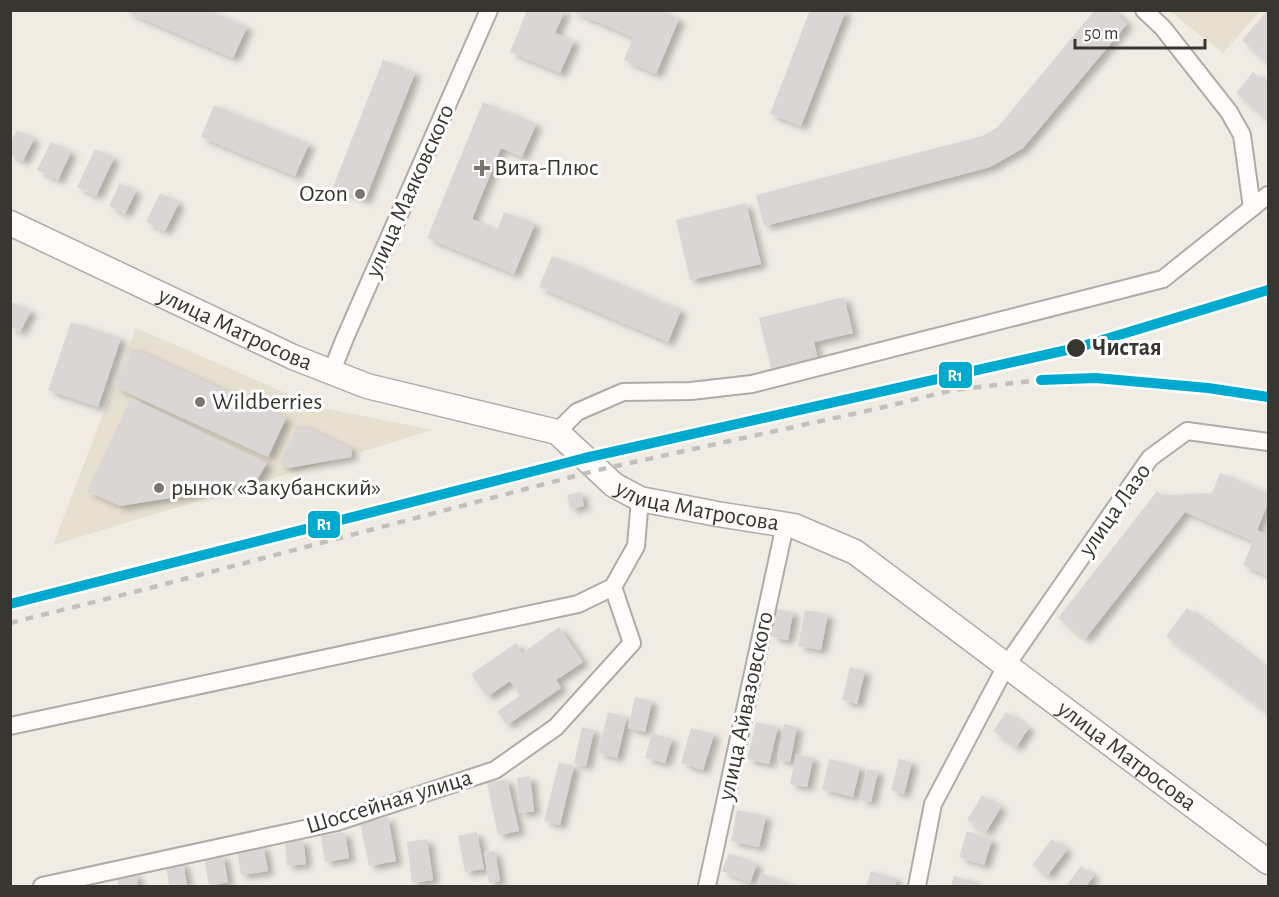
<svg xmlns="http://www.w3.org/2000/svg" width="1279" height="897" viewBox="0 0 1279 897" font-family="'Alegreya Sans',sans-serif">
<defs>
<filter id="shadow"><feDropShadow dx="6" dy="4" stdDeviation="3" flood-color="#0004"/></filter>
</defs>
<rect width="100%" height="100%" fill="#f0ece4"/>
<!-- built -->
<g fill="#e7dfd0">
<path d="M1170,11h90l-37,42z"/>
<path d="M136,328l182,79 115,23 -380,115z"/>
</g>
<!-- building -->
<g fill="#dad6d5" filter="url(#shadow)">
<path d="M123,10h85l39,17 -14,31z"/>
<path d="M527,10h38l-10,23 19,8 -14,32 -50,-21z"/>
<path d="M569,10h90l20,9 -23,55 -32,-14 9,-23z"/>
<path d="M810,10h36l-45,116 -31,-12z"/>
<path d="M1095,10h18l14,14 -104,124 -33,19 -158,42 -68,17 -8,-31 226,-59 16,-9z"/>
<path d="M1268,10v54l-26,-24z"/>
<path d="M383,60l32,13 -50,127 -32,-13z"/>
<path d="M1253,72l15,13v36l-32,-28z"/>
<path d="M483,102l53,22 -14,33 -21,-9 -29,71 25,11 7,-18 31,12 -21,50 -87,-36z"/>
<path d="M214,105l95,39 -14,32 -94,-39z"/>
<path d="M17,130l17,9 -11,22 -13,-6v-12z"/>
<path d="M51,142l20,10 -13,28 -21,-10z"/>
<path d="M95,149l19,9 -18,38 -19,-9z"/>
<path d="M120,183l16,8 -11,23 -16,-8z"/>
<path d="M160,193l19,10 -14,28 -19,-9z"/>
<path d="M746,203l15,61 -71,16 -14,-60z"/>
<path d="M552,256l129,54 -13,32 -129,-55z"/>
<path d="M844,297l9,36 -39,9 4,19 -46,11 -13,-54z"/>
<path d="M10,301l21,10 -11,21 -10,-5z"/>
<path d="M71,322l50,16 -23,69 -50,-17z"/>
<path d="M132,348l154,70 -18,39 -153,-70z"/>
<path d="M131,398l136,65 -10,17 -56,13 -81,13 -33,-15z"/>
<path d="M298,424l54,25 -1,8 -63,11 -9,-4z"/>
<path d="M1220,473l48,20v10l-11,27 11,5v41l-25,-11 10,-24 -68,-29 -100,127 -27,-21 99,-127 6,4 49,-2z"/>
<path d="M581,492l3,14 -14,3 -3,-14z"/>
<path d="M1187,608l81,61v44l-102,-77z"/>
<path d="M777,609l16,3 -5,28 -16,-3z"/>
<path d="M805,610l23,4 -7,36 -23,-4z"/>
<path d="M559,627l24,35 -27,18 5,8 -54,37 -10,-14 23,-15 -10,-15 -23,16 -16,-23 45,-31 6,10z"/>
<path d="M850,667l15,4 -8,33 -15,-4z"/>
<path d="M635,697l17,4 -7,31 -17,-4z"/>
<path d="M608,712l19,5 -10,41 -19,-5z"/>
<path d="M1006,712l23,16 -13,19 -23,-16z"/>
<path d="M756,722l22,5 -9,37 -22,-5z"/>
<path d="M784,724l13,3 -7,35 -13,-3z"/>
<path d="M582,727l12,3 -8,36 -12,-3z"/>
<path d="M691,728l23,6 -11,36 -22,-7z"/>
<path d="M652,733l20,6 -7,24 -20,-5z"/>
<path d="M796,754l17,4 -6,29 -17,-3z"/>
<path d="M829,759l31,8 -7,30 -31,-8z"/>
<path d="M899,759l13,3 -8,32 -13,-4z"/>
<path d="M559,762l15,4 -14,59 -16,-4z"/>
<path d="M867,769l11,2 -7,31 -11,-2z"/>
<path d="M530,776l4,35 -14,2 -3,-35z"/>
<path d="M507,779l12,52 -21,4 -11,-52z"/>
<path d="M982,795l19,12 -15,25 -19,-12z"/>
<path d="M737,810l29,6 -7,31 -28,-6z"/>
<path d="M388,817l8,44 -27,5 -9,-43z"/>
<path d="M967,831l25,9 -8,25 -25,-8z"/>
<path d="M345,832l4,26 -24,4 -4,-26z"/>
<path d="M477,832l7,37 -19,3 -7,-36z"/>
<path d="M427,839l6,41 -21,3 -5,-41z"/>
<path d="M1052,839l15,11 -20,26 -15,-11z"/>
<path d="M303,840l3,24 -19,2 -2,-24z"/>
<path d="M263,845l5,26 -27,4 -4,-25z"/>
<path d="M495,851l5,30 -11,2 -5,-31z"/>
<path d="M729,853l28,11 -7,19 -28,-12z"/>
<path d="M223,855l5,27 -19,4 -5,-28z"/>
<path d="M183,862l4,24h-18l-3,-21z"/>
<path d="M1081,866l13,10 -8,10h-20z"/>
<path d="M871,871l26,8 -2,7h-29z"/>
<path d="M136,873l2,13h-19l-2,-9z"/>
<path d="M762,873l31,13h-37z"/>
<path d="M954,876l21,6 -1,4h-23z"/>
</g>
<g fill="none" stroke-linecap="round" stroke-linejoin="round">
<defs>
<g id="street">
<path d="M1144,10l19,18 66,84 13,23 10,73"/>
<path d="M331,373l14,-35 144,-328"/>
<path d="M557,432l20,-20 46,-20 68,-1 61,-7 411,-105 105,-84"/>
<path d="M10,726l568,-122 35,-17 23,-41 4,-47"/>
<path d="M42,886l295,-64 158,-52 61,-43 76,-84 -19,-56"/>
<path d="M707,886l78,-361"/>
<path d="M917,886l16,-82 73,-138 144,-208 37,-27 81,11"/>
</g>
<g id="secondary">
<path id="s1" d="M10,223l283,134 74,29 190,46 57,53 26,14 77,15 77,12 61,26 413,310"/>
</g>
</defs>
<!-- street casing -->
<use href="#street" stroke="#afaca6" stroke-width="20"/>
<!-- secondary casing -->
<use href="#secondary" stroke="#afaca6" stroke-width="27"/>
<!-- street -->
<use href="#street" stroke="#fdfcfb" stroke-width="16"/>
<!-- secondary -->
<use href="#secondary" stroke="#fdfcfb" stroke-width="24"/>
<!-- rail -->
<path stroke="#c1c0be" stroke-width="4.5" stroke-dasharray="8 8" stroke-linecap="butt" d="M10,623l136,-34 452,-119 282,-62 73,-18 78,-9 65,-3 112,10 60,9"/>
<defs>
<g id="rail-1">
<path d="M1041,380l55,-2 112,10 60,9"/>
<path d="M10,604l575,-146 491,-110 192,-58"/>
</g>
</defs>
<!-- rail-1 casing -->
<use href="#rail-1" stroke="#fff" stroke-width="15"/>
<!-- rail-1 -->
<use href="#rail-1" stroke="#00a9ce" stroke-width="10"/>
</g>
<!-- markers -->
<g fill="#78766f" stroke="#fff" stroke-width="2">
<path d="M479 159h6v6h6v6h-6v6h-6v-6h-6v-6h6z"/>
<circle cx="360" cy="194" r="6"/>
<circle cx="200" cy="402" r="6"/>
<circle cx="159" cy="488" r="6"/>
</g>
<circle fill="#383630" stroke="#fff" stroke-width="2" cx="1076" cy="348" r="10"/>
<g text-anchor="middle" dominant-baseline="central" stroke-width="6" stroke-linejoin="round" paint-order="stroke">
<!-- poi labels -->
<g font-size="24" fill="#383630" stroke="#fff" text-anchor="start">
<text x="494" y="168">Вита-Плюс</text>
<text x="348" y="194" text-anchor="end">Ozon</text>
<text x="212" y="402">Wildberries</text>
<text x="171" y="488">рынок «Закубанский»</text>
</g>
<!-- street labels -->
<g font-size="24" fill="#383630" stroke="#fff">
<text transform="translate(410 191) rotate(-66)">улица Маяковского</text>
<text stroke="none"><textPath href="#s1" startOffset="249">улица Матросова</textPath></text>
<text stroke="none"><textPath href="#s1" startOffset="753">улица Матросова</textPath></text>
<text transform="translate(1115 510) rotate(-55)">улица Лазо</text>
<text transform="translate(746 706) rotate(-78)">улица Айвазовского</text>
<text stroke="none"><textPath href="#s1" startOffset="1258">улица Матросова</textPath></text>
<text transform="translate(389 802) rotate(-17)">Шоссейная улица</text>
</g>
<!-- stop labels -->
<g font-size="24" font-weight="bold" fill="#383630" stroke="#fff" text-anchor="start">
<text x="1092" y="348">Чистая</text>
</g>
</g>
<g stroke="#fff" stroke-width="2">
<rect x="938" y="361" width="35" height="28" rx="6" fill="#00a9ce"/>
<rect x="307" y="510" width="34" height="29" rx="6" fill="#00a9ce"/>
</g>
<g font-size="16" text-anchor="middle" font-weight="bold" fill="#fff">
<text x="955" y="381">R1</text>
<text x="324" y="530">R1</text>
</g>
<!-- border -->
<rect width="1279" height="897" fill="none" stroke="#383630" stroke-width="24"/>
<!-- scale -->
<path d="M1075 39v9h130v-9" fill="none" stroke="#383630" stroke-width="3"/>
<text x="1084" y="39" font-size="18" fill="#383630" stroke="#ffffff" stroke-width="4.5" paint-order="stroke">50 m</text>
</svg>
